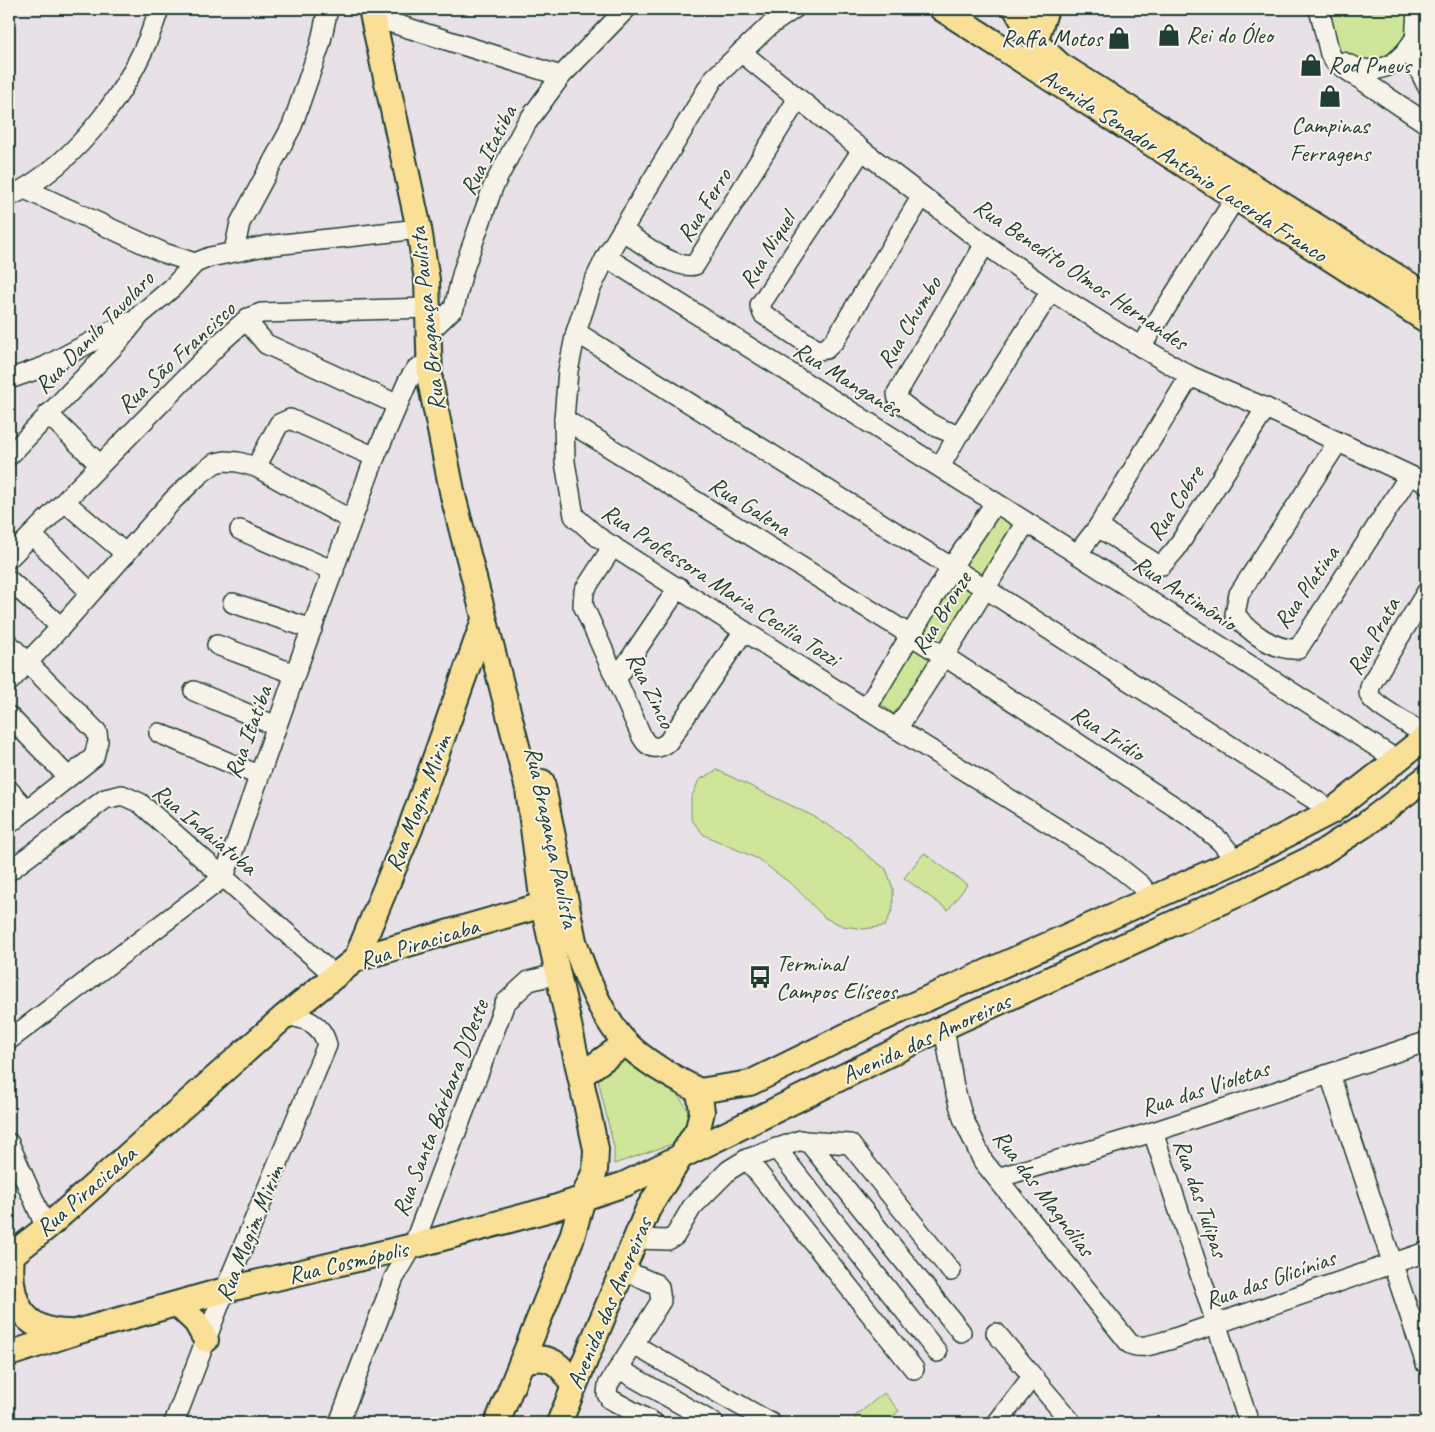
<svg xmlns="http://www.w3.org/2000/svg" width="1435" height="1432" viewBox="0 0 1435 1432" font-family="Caveat,sans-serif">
<rect width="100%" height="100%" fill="#e8e1e8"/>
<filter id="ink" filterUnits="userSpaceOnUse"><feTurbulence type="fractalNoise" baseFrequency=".02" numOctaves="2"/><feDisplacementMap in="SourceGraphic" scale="10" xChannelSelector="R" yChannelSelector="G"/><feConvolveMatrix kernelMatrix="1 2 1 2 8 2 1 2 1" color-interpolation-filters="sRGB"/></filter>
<g filter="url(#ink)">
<!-- green -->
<g fill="#cfe59a" stroke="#779167">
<path d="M1328,9h85c2,9 0,13 -4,21 -5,11 -10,21 -21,27 -20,11 -51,1 -58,-21 -2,-8 -1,-19 -2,-27z"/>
<path d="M991,512l28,18 -119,188 -26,-19z"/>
<path d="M717,770l96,46 39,24 16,16 18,13 7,19v20l-8,18 -21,3 -21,-3 -18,-8 -31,-32 -36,-27 -54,-24 -13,-16v-21l8,-18z"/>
<path d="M924,853l43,32 -19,25 -44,-32z"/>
<path d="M623,1059l5,1c25,17 93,51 44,84l-58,20v-16l-16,-69 2,-6z"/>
<path d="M884,1393l15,18 -14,12h-26l-5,-6z"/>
</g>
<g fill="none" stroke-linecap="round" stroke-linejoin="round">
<defs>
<g id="minor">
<path d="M794,9l-25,17 -55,52 -108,179 -16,33 -14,42 -8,39 -4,48 1,43 9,54 24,21 299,192 219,136 25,20 11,14"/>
<path d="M1319,9l11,45 5,8 91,61"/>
<path d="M1417,9l-3,50 12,25"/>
<path d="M373,17l188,59"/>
<path d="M741,52l121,98 123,94 66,47 90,56 49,29 76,32 160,75"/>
<path d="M1343,62c32,17 55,5 72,-24"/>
<path d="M862,150l-102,155 3,9 54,36 9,-1 9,-9 87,-144"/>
<path d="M25,189l139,64 31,10 15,-6 55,-11 154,-17"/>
<path d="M9,197c71,-35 127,-114 150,-188"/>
<path d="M622,230c18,12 52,40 73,35l102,-165"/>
<path d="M985,244l-88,149 1,7c12,10 49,40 64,31l89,-140"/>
<path d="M234,251l6,-28 52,-97 28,-81 8,-36"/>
<path d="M606,257l471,297 320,206"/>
<path d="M248,318l2,7 16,19 130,60"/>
<path d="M576,332l410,257 346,222"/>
<path d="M428,333l26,-25 9,-37 30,-84 33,-63 35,-48 65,-67"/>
<path d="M1141,347l102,-161"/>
<path d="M9,379l35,-12 85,-45"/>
<path d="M48,414l52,51"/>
<path d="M564,419l380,237 251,164 26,22 15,19"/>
<path d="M1338,442l-99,152 -4,20c14,18 39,37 63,35l111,-173"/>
<path d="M9,456l110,-115 21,-26 32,-27 23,-25"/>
<path d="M256,467l95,53"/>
<path d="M940,467l19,-34"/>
<path d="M65,502l61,52"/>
<path d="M1098,527l57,36 7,2 14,-16 90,-141"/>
<path d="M240,530l94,41"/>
<path d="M32,535l58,57"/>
<path d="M613,546l-29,45 -1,14 59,132c6,11 15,14 26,5l76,-111"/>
<path d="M1077,554l21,-27 92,-151"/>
<path d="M9,558l212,-216 27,-24 13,-5 167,-5"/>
<path d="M9,580l52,47"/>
<path d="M1426,593l-55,91c-1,4 -3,9 -1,12 5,10 45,32 56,39"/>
<path d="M233,603l79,26"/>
<path d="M9,644l88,88 1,9 -4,16 -85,67"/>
<path d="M217,645l78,29"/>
<path d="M617,678l62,-91"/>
<path d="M9,682l52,-55 112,-127 27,-26 15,-11 10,-2 13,1 18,5 23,-43 11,-5 85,38"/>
<path d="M194,691l82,35"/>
<path d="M866,709l85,-141 44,-65"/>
<path d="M9,716l59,61"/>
<path d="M897,729l47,-73 82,-134"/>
<path d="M159,733l99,42"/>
<path d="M9,790l18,20"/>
<path d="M9,871l96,-72 17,-4 18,8 194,172"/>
<path d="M944,1027l10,60 9,31 20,43 147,183c12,6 27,-1 39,-4l257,-88"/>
<path d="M9,1040l215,-163 71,-203 80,-217 33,-76 8,-12 13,-7"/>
<path d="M1330,1075l96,289"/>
<path d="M1153,1132l96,291"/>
<path d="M805,1141l45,3 101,127"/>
<path d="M9,1143l37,85"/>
<path d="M776,1148l161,204"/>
<path d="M747,1159l167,210"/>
<path d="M997,1178l156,-46 273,-90"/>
<path d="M635,1239l33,1 7,-4 17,-29 37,-37 18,-11 54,-19 9,4 151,188"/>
<path d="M623,1270l33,14 3,3 2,14 -53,84 -1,9 3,5 44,24"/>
<path d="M996,1333l76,90"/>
<path d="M634,1345l137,78"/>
<path d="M619,1369l95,54"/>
<path d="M174,1423l51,-133 102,-245c-5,-21 -22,-28 -42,-29"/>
<path d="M339,1423l55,-145 19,-32 92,-243 24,-22 27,-7"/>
<path d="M997,1423l35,-46"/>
</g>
<g id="major">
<path d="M371,9l48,220 8,51 3,100 23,116 75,293 15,116 53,244 -1,22 -12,27 -11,39 -75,186"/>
<path d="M942,9l484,311"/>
<path d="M1016,9l19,33 25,23 366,230"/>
<path d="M1035,42l11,-33"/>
<path d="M542,782l32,159c10,32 29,79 52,102 20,20 49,35 73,48"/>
<path d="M356,959l54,-130 74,-209"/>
<path d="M580,1076l46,-33"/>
<path d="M699,1091l51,-8 118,-58 368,-164 96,-50 94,-74"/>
<path d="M12,1255c-4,43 8,77 57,77"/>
<path d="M9,1257l37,-29 239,-212 71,-57 187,-54"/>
<path d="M177,1304l19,18 10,18"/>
<path d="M9,1354l67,-22 149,-42 188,-44 138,-37 74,-25 319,-157 303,-137 71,-35 48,-31 60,-46"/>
<path d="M522,1362c26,-10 41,2 51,25"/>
<path d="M559,1423l89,-214 50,-80 4,-18 -3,-20"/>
</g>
</defs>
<!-- minor casing -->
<use href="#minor" stroke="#1f3d34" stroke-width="22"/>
<!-- major casing -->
<use href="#major" stroke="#1f3d34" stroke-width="28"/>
<!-- minor -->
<use href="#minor" stroke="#f7f3e8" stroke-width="19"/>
<!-- major -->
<use href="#major" stroke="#fadf96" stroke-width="24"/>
</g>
</g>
<!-- icons -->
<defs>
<symbol id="shop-bare" viewBox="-9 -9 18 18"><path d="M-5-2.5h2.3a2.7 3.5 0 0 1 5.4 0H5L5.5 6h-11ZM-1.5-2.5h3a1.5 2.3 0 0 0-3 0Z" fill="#1f3d34" stroke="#f7f3e8" stroke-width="2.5" paint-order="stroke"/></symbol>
<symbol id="bus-bare" viewBox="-9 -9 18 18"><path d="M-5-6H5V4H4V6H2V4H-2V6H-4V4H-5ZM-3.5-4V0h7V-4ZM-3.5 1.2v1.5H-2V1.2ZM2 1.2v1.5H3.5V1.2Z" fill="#1f3d34" stroke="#f7f3e8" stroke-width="2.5" paint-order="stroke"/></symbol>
</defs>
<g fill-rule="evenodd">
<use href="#shop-bare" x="1153" y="19" width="32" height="32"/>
<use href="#shop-bare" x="1103" y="22" width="32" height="32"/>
<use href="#shop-bare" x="1295" y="49" width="32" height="32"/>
<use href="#shop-bare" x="1314" y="80" width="32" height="32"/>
<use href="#bus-bare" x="744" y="961" width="32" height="32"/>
</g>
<g text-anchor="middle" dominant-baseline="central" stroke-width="4" stroke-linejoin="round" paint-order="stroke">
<!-- poi labels -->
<g font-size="24" fill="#1f3d34" stroke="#f7f3e8" text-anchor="start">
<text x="1186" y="35">Rei do Óleo</text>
<text x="1102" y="38" text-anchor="end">Raffa Motos</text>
<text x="1328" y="65">Rod Pneus</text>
<text x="1330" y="125" text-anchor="middle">Campinas<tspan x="1330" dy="28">Ferragens</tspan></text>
<text x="776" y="963">Terminal<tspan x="776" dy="28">Campos Elíseos</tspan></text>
</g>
<!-- street labels -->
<g font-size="24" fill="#1f3d34" stroke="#f7f3e8">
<text transform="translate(488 150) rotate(-63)">Rua Itatiba</text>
<text transform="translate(1184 165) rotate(33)">Avenida Senador Antônio Lacerda Franco</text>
<text transform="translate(704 205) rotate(-58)">Rua Ferro</text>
<text transform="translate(767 250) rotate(-58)">Rua Niquel</text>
<text transform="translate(1081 274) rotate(34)">Rua Benedito Olmos Hernandes</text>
<text transform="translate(427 319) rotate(-96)">Rua Bragança Paulista</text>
<text transform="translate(909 322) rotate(-59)">Rua Chumbo</text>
<text transform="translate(94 332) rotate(-46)">Rua Danilo Tavolaro</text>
<text transform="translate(176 357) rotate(-43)">Rua São Francisco</text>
<text transform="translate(847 379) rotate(32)">Rua Manganês</text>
<text transform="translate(1175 503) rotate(-57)">Rua Cobre</text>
<text transform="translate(750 506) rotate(32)">Rua Galena</text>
<text transform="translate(721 585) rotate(33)">Rua Professora Maria Cecília Tozzi</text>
<text transform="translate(1306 587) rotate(-55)">Rua Platina</text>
<text transform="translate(1185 593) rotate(33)">Rua Antimônio</text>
<text transform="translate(941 613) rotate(-58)">Rua Bronze</text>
<text transform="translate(1373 636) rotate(-61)">Rua Prata</text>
<text transform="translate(651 690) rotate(64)">Rua Zinco</text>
<text transform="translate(248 732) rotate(-70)">Rua Itatiba</text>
<text transform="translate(1108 733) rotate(33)">Rua Irídio</text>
<text transform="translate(418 803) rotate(-69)">Rua Mogim Mirim</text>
<text transform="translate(205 829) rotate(40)">Rua Indaiatuba</text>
<text transform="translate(552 837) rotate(78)">Rua Bragança Paulista</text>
<text transform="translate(419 943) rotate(-17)">Rua Piracicaba</text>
<text transform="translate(926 1038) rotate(-25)">Avenida das Amoreiras</text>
<text transform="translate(1205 1088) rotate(-18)">Rua das Violetas</text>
<text transform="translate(440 1108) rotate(-69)">Rua Santa Bárbara D'Oeste</text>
<text transform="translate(86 1191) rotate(-41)">Rua Piracicaba</text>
<text transform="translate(1044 1193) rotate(53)">Rua das Magnólias</text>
<text transform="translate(1201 1198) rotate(71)">Rua das Tulipas</text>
<text transform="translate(249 1233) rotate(-68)">Rua Mogim Mirim</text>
<text transform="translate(348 1262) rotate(-13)">Rua Cosmópolis</text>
<text transform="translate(1270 1279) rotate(-19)">Rua das Glicínias</text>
<text transform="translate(609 1303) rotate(-67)">Avenida das Amoreiras</text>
</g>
</g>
<!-- margin -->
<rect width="1435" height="1432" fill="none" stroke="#f7f3e8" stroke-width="30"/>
<rect x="15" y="15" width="1405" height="1402" fill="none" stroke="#1f3d34" stroke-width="2" filter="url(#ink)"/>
</svg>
